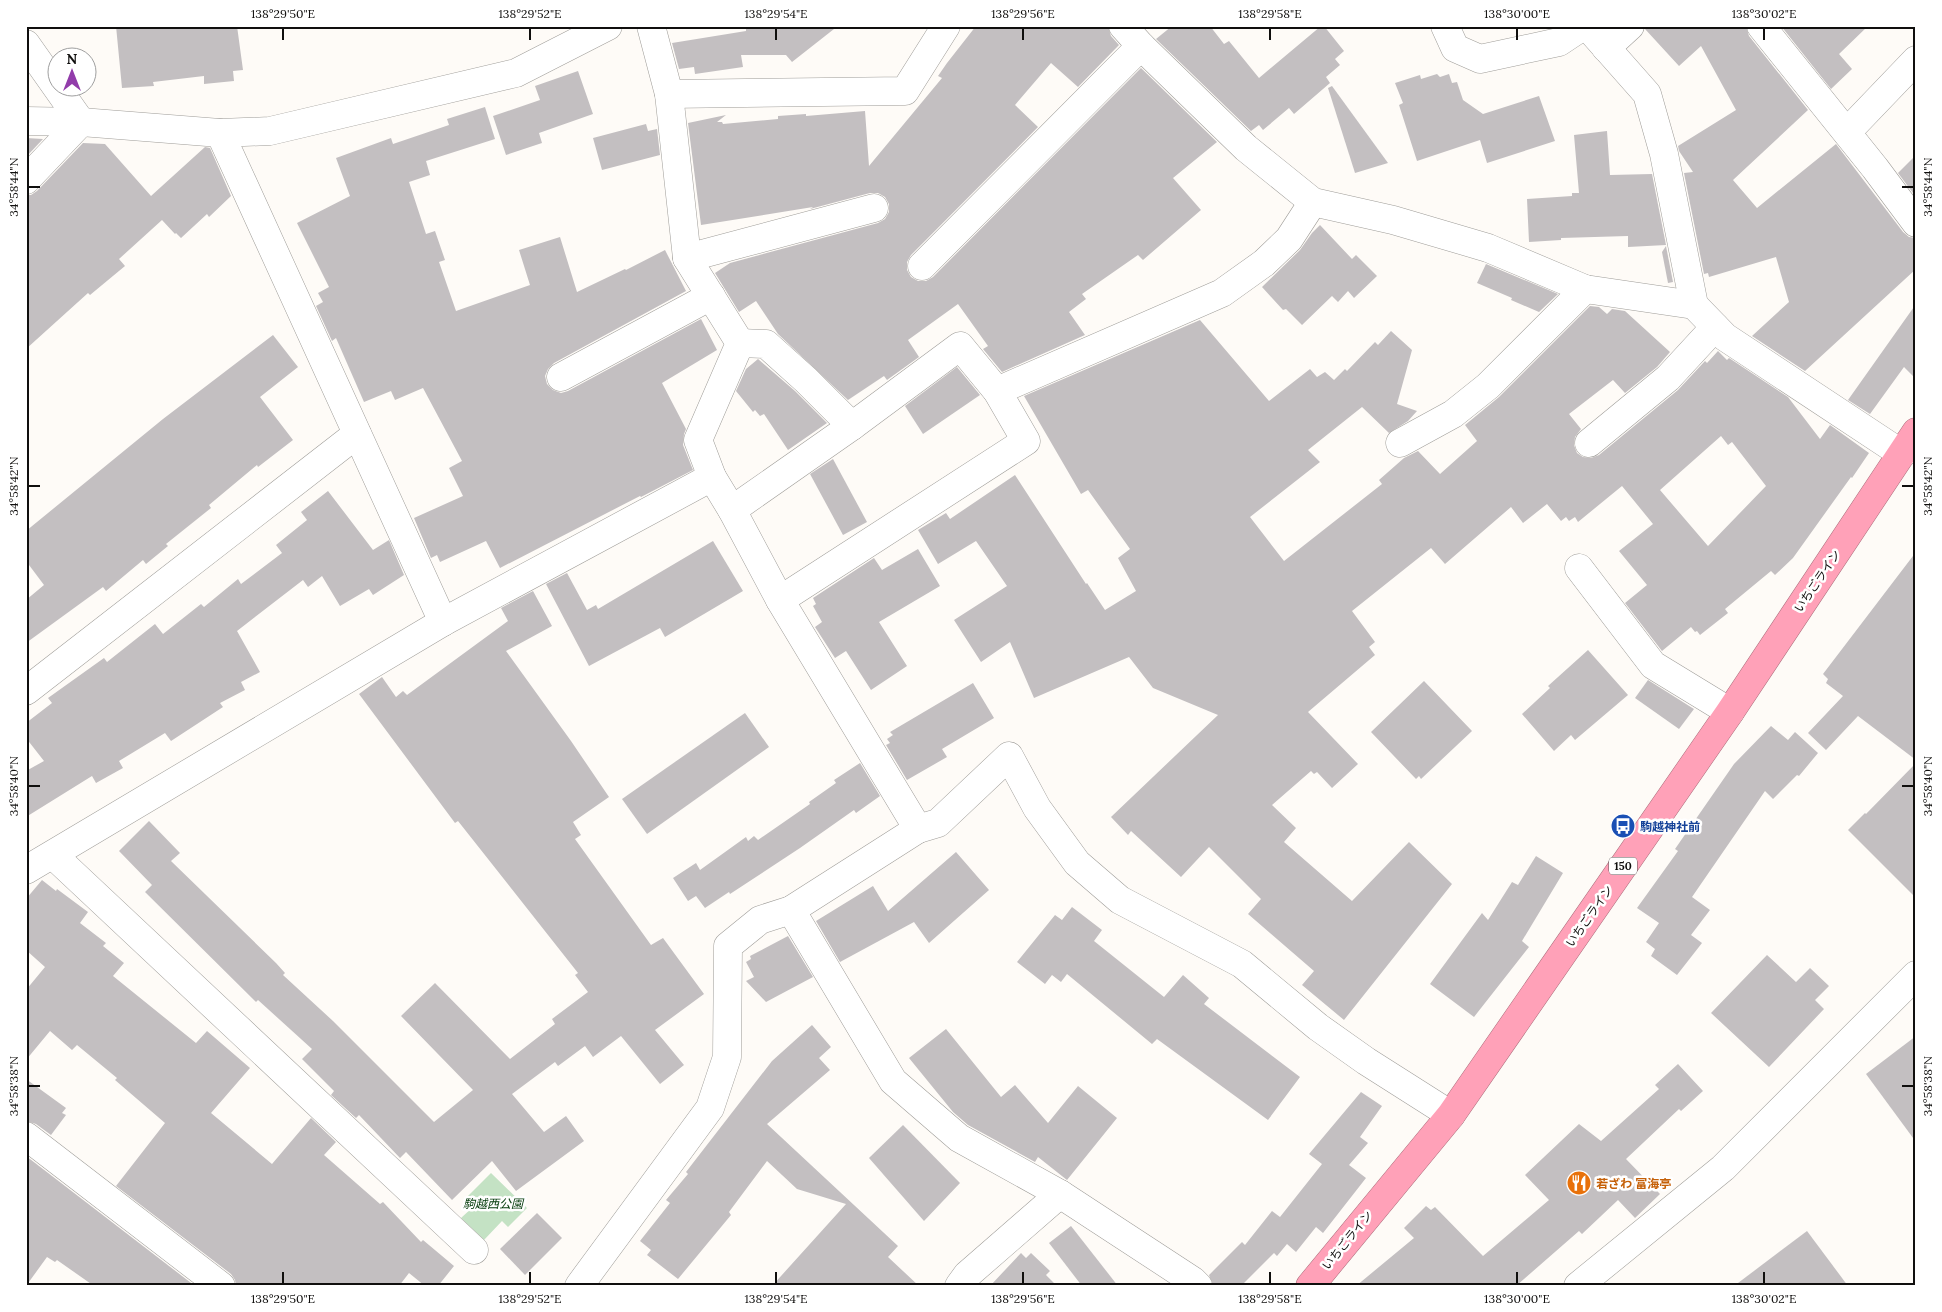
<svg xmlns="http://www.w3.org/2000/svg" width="1942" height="1312" viewBox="0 0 1942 1312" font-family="Lora,'Noto Sans JP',serif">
<rect width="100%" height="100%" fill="#fefbf7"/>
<!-- green -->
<path fill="#c4e2c4" d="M491,1173l36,35 -19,19 -6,-6 -18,19 -23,-22 12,-11 -8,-8z"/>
<!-- building -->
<g fill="#c3bfc1" fill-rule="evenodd">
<path d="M116,26h121l6,44 -10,1 1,10 -30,3v-8l-51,6 1,4 -32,2z"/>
<path d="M976,26h132l3,10 8,9 -41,42 -27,-24 -36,42 23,22 -127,128 -4,7v8l4,7 7,4h8l7,-4 208,-209 76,74 -44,36 28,32 -58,50 -5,-5 -56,39 4,5 -17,13 16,23 -83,37 -19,-23 5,-3 -30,-42 -50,36 11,17 -32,23 -3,-4 -36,24 -70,-66 -22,-33 -17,11 -24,-39 15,-10 148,-40 7,-4 4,-7v-8l-4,-7 -7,-4h-8l-60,16 3,-2 -112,18 -13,-102 38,-8 -9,7h5l1,2 55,-5v-3l28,-2v2l59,-5 4,55 73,-88 -4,-2 9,-13z"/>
<path d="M1172,26h38l14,18 5,-3 30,37 62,-52h3l20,25 -9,8 5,6 -14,12 4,6 -36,31 -5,-6 -26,22 -4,-5 -8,6 -95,-92z"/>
<path d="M1645,26h101l3,10 59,74 -75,70 24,28 79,-64 67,88 6,5 7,1v31l-111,102 -53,-35 37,-34 -13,-45 -67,20 -1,-4 -4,1 -20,-101 9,-1 -14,-21 -1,-5 58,-36 -35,-64 -22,20 -34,-37z"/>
<path d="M1781,26h87l-29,28 13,15 -21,20z"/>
<path d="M746,29h88l-42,33 -6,-7h-45l2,12 -48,7 -1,-7 -15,2 -7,-26 74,-12z"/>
<path d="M578,71l15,43 -54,19 3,10 -36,12 -13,-39 47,-16 -5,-14z"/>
<path d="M1437,74l3,3 9,-3 3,9 5,-1 6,18 20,14 56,-18 16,45 -68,22 -7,-23 -63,21 -18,-56 4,-2 -8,-20 25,-8 1,4z"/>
<path d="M1332,86l56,77 -33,10 -27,-85z"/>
<path d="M485,107l10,32 -69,22 4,14 -21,7 17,52 9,-3 10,29 -6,2 17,49 74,-26 -11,-35 41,-13 17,55 48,-23 1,1 39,-20 21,41 -132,72 -6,6 -3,7 2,8 6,6 8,3 7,-2 133,-72 16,31 -55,33 24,46 -2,5 -1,11 10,25 -52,27 -1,-1 -140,72 -14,-27 -46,21 -3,-7 -6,3 -17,-40 49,-22 -14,-28 13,-7 -39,-73 -28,12 -4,-9 -27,11 -28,-64 -4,3 -16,-35 7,-4 -5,-9 11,-6 -32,-64 53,-27 -14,-38 55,-20 2,6 56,-19 -2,-6z"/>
<path d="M646,124l2,7 9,-2 3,26 -58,15 -9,-32z"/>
<path d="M1607,131l3,44 42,-1 14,71 -38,2v-11l-67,2v2l-32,2 -2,-43 45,-3v-3h7l-5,-58z"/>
<path d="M26,138l17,1 -17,18z"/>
<path d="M83,143l22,1 46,52 54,-49 5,1 21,48 -22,21 -2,-3 -26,24 -5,-5 -1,1 -13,-14 -43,39 6,7 -35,29 -2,-2 -62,56v-154h5l6,-4z"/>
<path d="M1916,155v42l-18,-24z"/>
<path d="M1320,225l32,34 4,-4 21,21 -23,22 -6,-7 -10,11 -6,-6 -30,29 -16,-16 -3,1 -21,-23 38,-37 12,-17z"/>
<path d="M1666,246l7,36 -5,1 -6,-31z"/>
<path d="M1486,264l72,30 -19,18 -28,-12 1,-2 -35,-15z"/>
<path d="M1916,304v75l-12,-12 -34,47 -22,-14z"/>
<path d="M1590,306l9,1 8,7 5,-5 13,2 45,41 -13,15 -32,26 -12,-13 -44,34 12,15 -6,8 -1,8 3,8 6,4 8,1 8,-3 79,-65 27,-29 2,2 11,-12 9,9 2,-2 59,39 32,42 10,-14 39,28 -17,25 -1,-1 -58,81 -18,17 -4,-4 -46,38 3,4 -28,22 -3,-4 -2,1 -4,-5 -29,24 -37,-48 22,-18 -28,-34 34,-27 -31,-38 -44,36 -3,-5 -6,4 -3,-4 -5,4 -14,-17 -24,19 -12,-16 -66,57 -14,-16 -79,63 23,31 -6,5 6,8 -67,57 50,52 -26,24 -15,-16 -3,2 -3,-3 -39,34 24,23 -12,14 68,59 57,-59 43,42 -108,136 -42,-35 12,-14 -66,-57 13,-15 -52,-52 -28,30 -50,-46 -3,4 -17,-18 107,-102 -65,-27 -24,-31 -95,41 -24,-56 -29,20 -27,-42 53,-34 -31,-45 -38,23 -20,-34 28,-17 4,6 65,-44 71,109 1,-1 18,27 31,-19 -18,-33 12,-9 -42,-59 -7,4 -57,-98 176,-76 69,81 41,-32 7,8 8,-5 9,8 11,-11 2,2 28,-29 3,3 13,-14 21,19 -15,54 20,7 -9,10 -19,12 -27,-26 -54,43 12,12 -70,55 34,44 98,-77 -3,-4 25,-22 14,-7 22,23 37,-33 -12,-16 34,-28zM1721,436l7,9 4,-3 34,44 -58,60 -48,-56z"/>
<path d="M273,335l25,32 -38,30 33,43 -35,27 -1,-2 -48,40 2,3 -45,36 2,2 -22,18 -3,-4 -37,31 -3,-4 -77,56v-43l18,-15 -18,-24v-30l137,-112z"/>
<path d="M758,359l37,32 32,32 -39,27 -24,-36 -4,2 -5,-6 -2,2 -17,-21 10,-22z"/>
<path d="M957,367l23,28 -57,39 -18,-28z"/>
<path d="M833,459l34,63 -24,13 -33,-61z"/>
<path d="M328,491l45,59 16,-10 15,35 -31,20 -4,-6 -29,17 -18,-30 -14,11 -5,-7 -66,51 23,41 -19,10 4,8 -25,13 3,4 -52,34 -6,-8 -46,28 4,7 -27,15 -4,-7 -66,41v-46l18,-10 -18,-23v-15l26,-20 -4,-5 56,-40 3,4 48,-38 8,10 38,-30 3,3 34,-28 3,5 41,-31 -6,-8 31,-25 -6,-8z"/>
<path d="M713,541l30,50 -78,46 -5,-9 -71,38 -43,-82 21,-11 20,37 9,-5 2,4z"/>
<path d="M918,549l22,37 -61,36 28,44 -36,24 -25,-39 -11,7 -20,-31 7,-5 -9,-16 3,-2 -3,-6 61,-40 8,12z"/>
<path d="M1916,552v208l-58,-44 -32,34 -18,-17 35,-37 -17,-13 2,-4 -5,-5z"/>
<path d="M533,591l19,35 -46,25 65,90 38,56 -36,25 8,13 -6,4 76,106 12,-7 41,56 -49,36 29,35 -24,19 -39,-48 -28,21 -8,-11 -27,20 -3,-4 -43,32 32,38 22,-16 18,25 -68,50 -24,-30 -40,39 -46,-48 -6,6 -41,-43 -3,3 -25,-23 3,-4 -32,-32 10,-10 -54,-49 -2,2 -111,-110 7,-7 -33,-34 30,-30 31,32 -9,8 105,102 9,10 -2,2 50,46 101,101 39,-32 -72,-74 34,-33 75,76 45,-35 -3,-5 36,-27 -13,-17 3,-2 -120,-152 -3,2 -96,-129 23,-17 14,20 7,-6 4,4 101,-74 -7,-13z"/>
<path d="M1588,650l40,45 -53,45 -4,-5 -17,16 -32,-37 28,-26 -2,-2z"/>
<path d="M1648,680l46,29 -15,20 -44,-31z"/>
<path d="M1424,681l48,50 -51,48 -2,-3 -3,3 -45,-47z"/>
<path d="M973,683l21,35 -52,31 5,8 -40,23 -21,-35 4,-2 -3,-4 6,-4 -3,-3z"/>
<path d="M745,713l24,34 -122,87 -25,-35z"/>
<path d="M1771,726l17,14 7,-8 23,21 -19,23 -2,-1 -24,24 -8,-8 -73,106 18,13 -19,25 11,8 -25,32 -26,-19 4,-7 -9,-7 13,-19 -22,-15 41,-57 -3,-2 59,-85z"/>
<path d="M860,763l20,33 -24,17 -2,-3 -54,38 -70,46 -1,-2 -24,16 -9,-12 -8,5 -15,-23 23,-15 4,7 46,-33 2,4 6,-5 4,4 52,-36 -1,-2 27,-19 -2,-3z"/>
<path d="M1916,763v135l-68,-68 17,-17 1,1z"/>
<path d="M956,852l33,38 -60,53 -15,-21 -74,40 -24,-41 57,-35 15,25z"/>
<path d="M1536,856l27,17 -41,68 7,6 -55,70 -44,-33 52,-71 6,7 24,-38 6,3z"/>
<path d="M42,880l14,11 1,-2 31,23 -8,11 26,20 -3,3 21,17 -11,13 83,67 11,-12 43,37 -39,45 61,51 39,-46 25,24 -12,13 56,49 3,-2 38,40 2,-2 31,26 -16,20h-13l-16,-13 -10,13h-163l-1,-6 -4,-6 -115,-88 49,-63 -50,-43 2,-2 -40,-33 -5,5 -22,-19 -24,29v-70l19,-23 -19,-17v-51z"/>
<path d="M1072,907l30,23 -8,11 70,56 19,-22 26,23 -5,6 96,73 -32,43 -111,-81 -5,5 -85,-70 -6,8 -9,-7 -7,9 -28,-22 38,-47 7,5z"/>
<path d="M788,936l25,41 -47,25 -20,-21 8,-4 -8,-15 5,-3 -1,-3z"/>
<path d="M1767,955l29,27 14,-14 19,18 -14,14 9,9 -55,58 -58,-54z"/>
<path d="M812,1025l19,22 -12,11 11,12 -63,54 131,122 -10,11 31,29h-147l74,-82 -49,-15 -30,-28 -38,51 2,3 -53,64 -31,-24 4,-5 -11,-9 30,-38 -4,-3 22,-26 -2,-2 86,-111z"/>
<path d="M946,1029l55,68 14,-12 33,38 30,-37 39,32 -50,62 -29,-23 -3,5 -67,-37 -15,-13 -44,-54z"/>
<path d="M1916,1036v106l-50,-68z"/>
<path d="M1678,1064l25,27 -22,20 -2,-2 -53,50 34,35 -25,24 -17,-18 -36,34 -3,-3 -63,55h-160l58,-48 -10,-10 22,-22 5,4 4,-3 48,49 66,-56 -24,-25 54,-51 22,17 58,-52 -4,-4z"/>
<path d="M26,1079l40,29 -4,5 4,2 -15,20 -15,-11 -10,-3z"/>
<path d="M1361,1092l21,14 -22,31 8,6 -19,22 17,13 -43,55 -7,-6 -20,25 -9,-8 -10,12 -3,-3 -33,33h-28l-4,-11 33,-33 3,3 27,-34 8,6 42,-53 -13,-10z"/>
<path d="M903,1125l57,58 -36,38 -55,-63z"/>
<path d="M26,1156l169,130h-101l-37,-26 -2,2 -8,-5 -21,29z"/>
<path d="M537,1213l25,25 -37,37 -25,-26z"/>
<path d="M1071,1226l47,60h-36l-33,-43z"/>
<path d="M1807,1231l41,55h-114z"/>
<path d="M1021,1253l5,5 5,-5 19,18 -4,4 11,11h-67z"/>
</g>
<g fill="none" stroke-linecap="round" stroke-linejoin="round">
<defs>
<g id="minor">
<path d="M1123,26l18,20 105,102 67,54 80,18 95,28 97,41 109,16"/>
<path d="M1445,26l10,22 25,11 79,-17 24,-16"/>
<path d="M1587,26l60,68 17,60 30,151 31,32 177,117"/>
<path d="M1761,26l114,142 41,55"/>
<path d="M26,44l55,78"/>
<path d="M1606,48l24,-22"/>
<path d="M669,94l236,-3 41,-65"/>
<path d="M26,121l55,1 139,11 50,-2 246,-58 92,-47"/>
<path d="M1847,132l69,-72"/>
<path d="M220,133l223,489"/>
<path d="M26,180l55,-58"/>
<path d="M687,258l187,-50"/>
<path d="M922,266l219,-220"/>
<path d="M740,343l26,1 40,36 46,46"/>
<path d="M561,377l150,-81"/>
<path d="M997,391l225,-98 42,-30 25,-24 24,-37"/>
<path d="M1400,443l53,-29 35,-28 97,-97"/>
<path d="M1589,443l79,-65 47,-51"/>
<path d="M732,510l120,-84 108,-80 37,45 29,50 -246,159"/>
<path d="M1579,568l74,97 77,47"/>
<path d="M26,691l331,-257"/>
<path d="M918,829l20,-6 71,-67 28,52 40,55 43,37 122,64 76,63 48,34 85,54"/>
<path d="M53,855l421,395"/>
<path d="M26,870l417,-248 269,-145"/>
<path d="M791,910l102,171 66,57 101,56 133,87 5,5"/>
<path d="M26,1136l195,150"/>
<path d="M579,1286l131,-178 17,-51 1,-111 32,-26 31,-10 127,-81 -138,-229 -48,-90 -20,-33 -14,-37 42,-97 -53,-85 -18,-164 -18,-68"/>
<path d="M959,1286l8,-11 93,-81"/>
<path d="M1578,1286l145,-118 193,-193"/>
</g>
<path id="highway" d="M1310,1286l141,-171 279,-403 186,-280"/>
</defs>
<!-- minor casing -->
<use href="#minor" stroke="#9f9d99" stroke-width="29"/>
<!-- highway casing -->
<use href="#highway" stroke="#ab6e7c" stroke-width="29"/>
<!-- minor -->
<use href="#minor" stroke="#fff" stroke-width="28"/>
<!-- highway -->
<use href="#highway" stroke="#ffa1b8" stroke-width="28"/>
</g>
<!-- ticks -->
<path fill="none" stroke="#100f0e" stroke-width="2" d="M283,28v12M530,28v12M776,28v12M1023,28v12M1270,28v12M1517,28v12M1764,28v12M28,187h12M1902,187h12M28,486h12M1902,486h12M28,786h12M1902,786h12M28,1086h12M1902,1086h12M283,1272v12M530,1272v12M776,1272v12M1023,1272v12M1270,1272v12M1517,1272v12M1764,1272v12"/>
<!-- icons -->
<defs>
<symbol id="bus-disc" viewBox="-11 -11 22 22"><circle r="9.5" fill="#1a4fb4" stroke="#fff"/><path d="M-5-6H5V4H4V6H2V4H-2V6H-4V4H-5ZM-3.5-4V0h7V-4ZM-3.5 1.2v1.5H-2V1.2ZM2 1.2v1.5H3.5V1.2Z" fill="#fff"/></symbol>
<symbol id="restaurant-disc" viewBox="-11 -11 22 22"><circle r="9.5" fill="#e8710a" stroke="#fff"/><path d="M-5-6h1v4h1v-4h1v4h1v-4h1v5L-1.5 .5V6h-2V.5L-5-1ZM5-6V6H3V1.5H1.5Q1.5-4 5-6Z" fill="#fff"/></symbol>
</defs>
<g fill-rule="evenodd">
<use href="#bus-disc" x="1609" y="812" width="28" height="28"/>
<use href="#restaurant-disc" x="1565" y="1169" width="28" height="28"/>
</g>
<g text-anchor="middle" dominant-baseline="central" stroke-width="5" stroke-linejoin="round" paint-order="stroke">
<!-- shield labels -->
<rect fill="#fff" stroke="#585756" stroke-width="1" x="1609" y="857.5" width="28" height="17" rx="4"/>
<g font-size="11" font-weight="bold" fill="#100f0e">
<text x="1623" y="866">150</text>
</g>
<!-- street labels -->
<g font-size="12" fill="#100f0e" stroke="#fff">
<text transform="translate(1817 581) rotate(-56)">いちごライン</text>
<text transform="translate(1589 916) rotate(-55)">いちごライン</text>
<text transform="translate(1347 1240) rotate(-51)">いちごライン</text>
</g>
<!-- transit labels -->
<g font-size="12" font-weight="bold" fill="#164399" stroke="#fff" text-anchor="start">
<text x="1640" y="826">駒越神社前</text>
</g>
<!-- food labels -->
<g font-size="12" font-weight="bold" fill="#c56008" stroke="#fff" text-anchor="start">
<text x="1596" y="1183">若ざわ 富海亭</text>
</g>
<!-- park labels -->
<g font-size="12" font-style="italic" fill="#003908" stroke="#fff">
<text x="493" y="1203">駒越西公園</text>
</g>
</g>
<!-- border -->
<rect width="1942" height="1312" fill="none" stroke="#ffffff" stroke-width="55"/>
<!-- north arrow -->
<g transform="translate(72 72)"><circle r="24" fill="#ffffff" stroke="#9f9f9f"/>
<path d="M0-4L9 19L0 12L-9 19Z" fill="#923caa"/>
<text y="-8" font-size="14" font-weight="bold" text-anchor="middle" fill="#100f0e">N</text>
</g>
<rect x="28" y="28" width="1886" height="1256" fill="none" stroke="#100f0e" stroke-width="2"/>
<g font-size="12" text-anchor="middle" fill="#100f0e">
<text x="283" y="18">138°29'50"E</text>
<text x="530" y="18">138°29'52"E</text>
<text x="776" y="18">138°29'54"E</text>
<text x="1023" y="18">138°29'56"E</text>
<text x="1270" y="18">138°29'58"E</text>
<text x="1517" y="18">138°30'00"E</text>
<text x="1764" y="18">138°30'02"E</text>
<text transform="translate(14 187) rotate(-90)" y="4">34°58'44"N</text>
<text transform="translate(1928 187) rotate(-90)" y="4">34°58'44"N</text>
<text transform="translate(14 486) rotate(-90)" y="4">34°58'42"N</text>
<text transform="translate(1928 486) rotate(-90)" y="4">34°58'42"N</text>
<text transform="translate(14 786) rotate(-90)" y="4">34°58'40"N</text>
<text transform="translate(1928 786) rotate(-90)" y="4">34°58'40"N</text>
<text transform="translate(14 1086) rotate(-90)" y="4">34°58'38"N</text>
<text transform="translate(1928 1086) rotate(-90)" y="4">34°58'38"N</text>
<text x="283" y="1303">138°29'50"E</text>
<text x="530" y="1303">138°29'52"E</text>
<text x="776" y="1303">138°29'54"E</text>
<text x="1023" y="1303">138°29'56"E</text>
<text x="1270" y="1303">138°29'58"E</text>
<text x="1517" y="1303">138°30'00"E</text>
<text x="1764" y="1303">138°30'02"E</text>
</g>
</svg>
